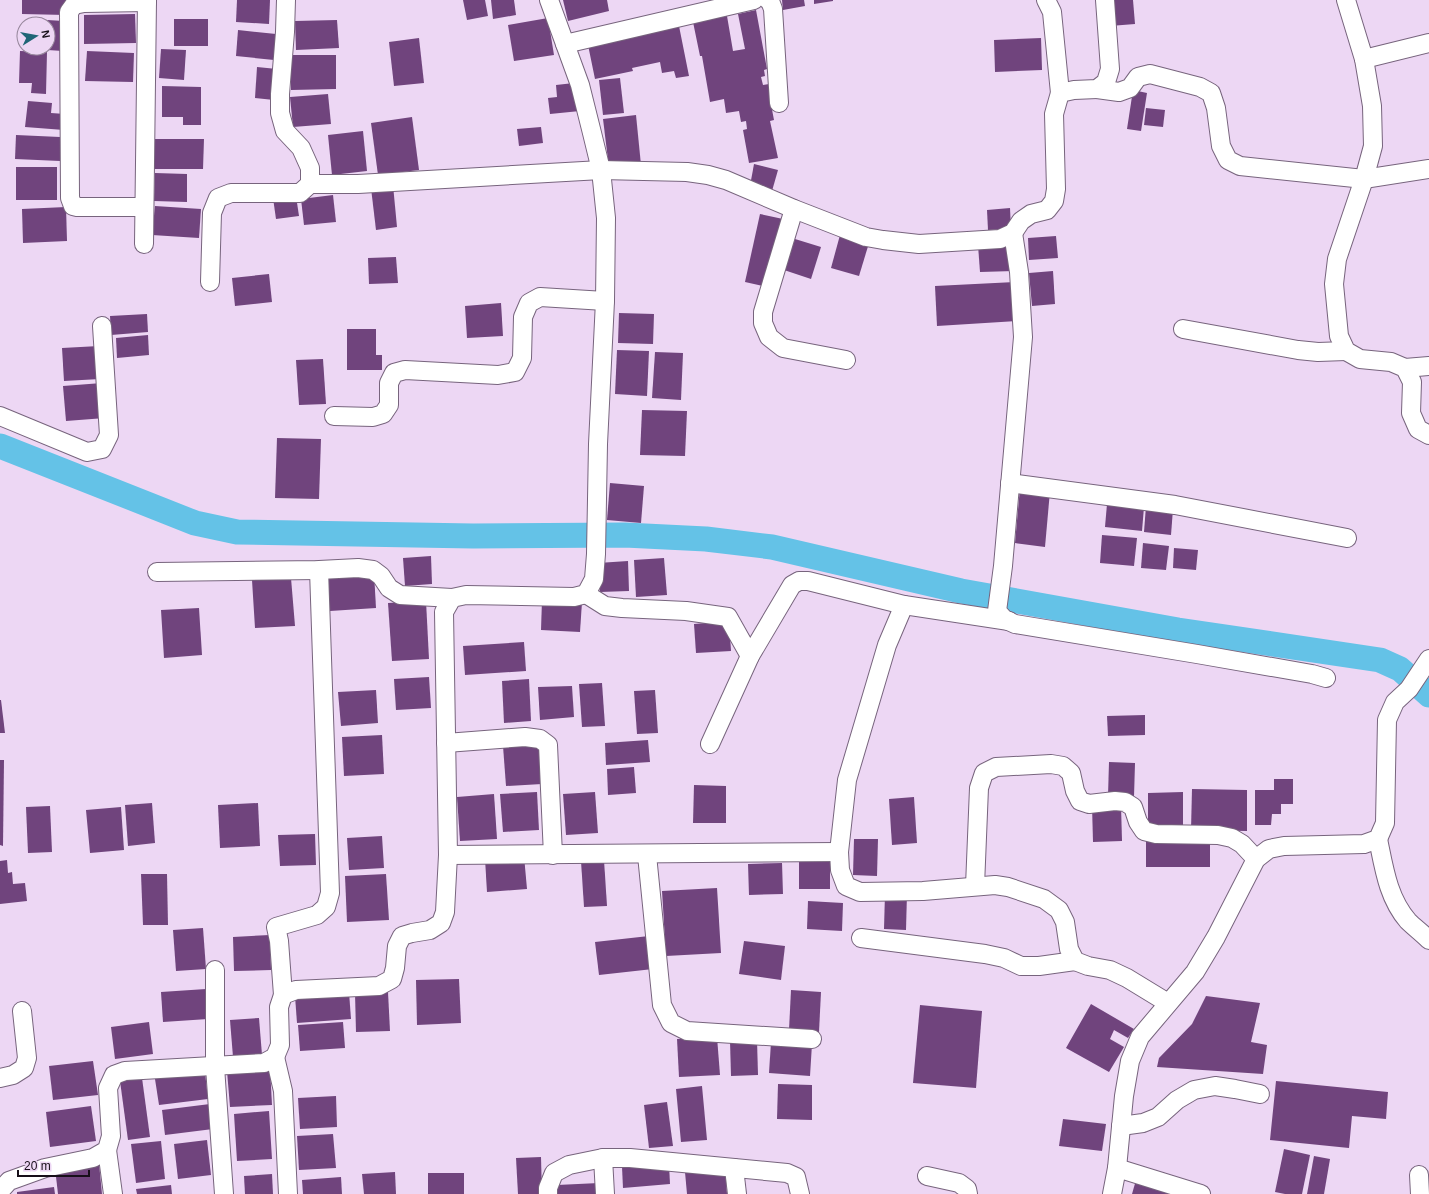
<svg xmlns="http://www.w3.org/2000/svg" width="1429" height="1194" viewBox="0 0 1429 1194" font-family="Helvetica,sans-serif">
<rect width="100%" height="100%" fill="#edd7f4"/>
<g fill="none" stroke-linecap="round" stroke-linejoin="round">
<!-- canal -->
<path stroke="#64c2e7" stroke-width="25" d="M0,446l195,77 42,9 236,4 152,-1 81,4 66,8 189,44 217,39 202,30 20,9 29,26"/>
</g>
<!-- building -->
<g fill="#70447d">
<path d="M22,0h44v15l-44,-1z"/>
<path d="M237,0h33l-1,24 -33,-2z"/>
<path d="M463,0h22l3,16 -21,4z"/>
<path d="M491,0h23l2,15 -23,4z"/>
<path d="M563,0h44l2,11 -41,10z"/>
<path d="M782,0h22l1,6 -22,4z"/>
<path d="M814,0h19v1l-19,3z"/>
<path d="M1109,0h24l2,24 -25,2z"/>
<path d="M756,10l11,59 -3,1 1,6 -4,1 2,8 6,-1 2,10h-2l5,26 -4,1 8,37 -29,5 -6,-33 4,-1 -1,-8 -5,1 -2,-11 -13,2 -2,-14 -14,3 -8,-46h-2l-7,-34 34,-6 6,35 12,-2 -7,-35z"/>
<path d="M135,14l1,29 -52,1v-29z"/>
<path d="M548,18l6,37 -40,6 -6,-36z"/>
<path d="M30,19l34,2 -1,30 -31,-2v-1h16v-24h-18z"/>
<rect x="174" y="19" width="34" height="27"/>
<path d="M337,20l2,28 -43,2 -1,-29z"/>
<path d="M679,26l10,50 -13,2 -2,-7 -12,2 -2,-11 -28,6 1,3 -38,8 -7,-34z"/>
<path d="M238,30l38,4 -2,26 -38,-4z"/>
<path d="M419,38l5,45 -30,3 -5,-44z"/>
<path d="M1041,38l1,32 -47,2 -1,-32z"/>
<path d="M161,49l25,1 -2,30 -25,-2z"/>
<path d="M20,51l27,1 -1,42 -15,-1 1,-10h-13z"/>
<path d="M87,51l47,2 -1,29 -48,-1z"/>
<path d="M291,55h45v34l-45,1z"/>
<path d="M257,67l20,2 -3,31 -19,-2z"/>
<path d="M620,78l4,35 -21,2 -4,-35z"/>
<path d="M574,83l6,28 -30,3 -2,-16 9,-1 -1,-12z"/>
<path d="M162,86l39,1v38h-18v-8h-21z"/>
<path d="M1133,90l14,3 -6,38 -14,-2z"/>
<path d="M328,94l3,30 -38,3 -3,-30z"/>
<path d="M28,101l24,2 -1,10 14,1 -1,16 -39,-3z"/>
<path d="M1146,108l19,2 -2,17 -19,-2z"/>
<path d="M636,115l5,50 -32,3 -6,-49z"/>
<path d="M412,117l7,53 -41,5 -7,-52z"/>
<path d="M541,127l2,16 -24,3 -2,-17z"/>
<path d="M363,131l4,40 -35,4 -4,-40z"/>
<path d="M16,135l44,2v24l-45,-2z"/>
<path d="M152,139h52l-1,30h-51z"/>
<path d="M754,164l24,6 -6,21 -22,-5z"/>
<rect x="16" y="167" width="41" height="33"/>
<path d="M155,173l32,1v28l-33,-1z"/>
<path d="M393,185l4,42 -21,3 -5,-42z"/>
<path d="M333,195l3,27 -32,3 -3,-26z"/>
<path d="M296,196l3,20 -23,3 -3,-21z"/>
<path d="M155,206l46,3 -2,29 -47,-3z"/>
<path d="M66,207l1,34 -44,2 -1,-34z"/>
<path d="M1010,208l1,21 -23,1 -1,-20z"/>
<path d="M760,214l23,5 -15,68 -23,-5z"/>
<path d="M840,235l29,8 -10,33 -28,-8z"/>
<path d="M1056,236l2,22 -29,2 -1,-22z"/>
<path d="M795,239l26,8 -10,32 -27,-9z"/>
<path d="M1012,243l2,28 -34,1 -2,-27z"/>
<path d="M396,257l2,26 -29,1 -1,-26z"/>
<path d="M1053,271l2,33 -23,2 -3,-33z"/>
<path d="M269,274l3,28 -37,4 -3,-28z"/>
<path d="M1015,282l2,39 -80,5 -2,-40z"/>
<path d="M501,303l2,33 -36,2 -2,-32z"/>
<path d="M619,313l35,1 -1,30 -35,-1z"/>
<path d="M147,314l1,18 -37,3 -1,-19z"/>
<path d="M347,329h29v26h6v15h-35z"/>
<path d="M148,335l1,20 -32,3 -1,-20z"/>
<path d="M99,346l1,33 -36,2 -2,-33z"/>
<path d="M617,350l32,1 -2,45 -32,-2z"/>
<path d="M655,352l28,1 -2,47 -29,-2z"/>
<path d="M323,359l3,45 -27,1 -3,-45z"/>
<path d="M102,383l3,35 -39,3 -3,-35z"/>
<path d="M642,410l45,1 -2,45 -45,-1z"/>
<path d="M277,438l44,1 -2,60 -44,-1z"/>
<path d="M610,483l34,3 -3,37 -34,-3z"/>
<path d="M1020,488l30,3 -5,56 -30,-4z"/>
<path d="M1107,504l37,3 -2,24 -37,-4z"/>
<path d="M1146,506l27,3 -2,26 -27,-3z"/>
<path d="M1102,535l35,3 -3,28 -34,-3z"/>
<path d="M1143,543l26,3 -3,24 -25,-2z"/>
<path d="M1174,548l24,2 -2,20 -23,-2z"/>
<path d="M431,556l1,28 -27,2 -2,-28z"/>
<path d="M664,558l3,37 -31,2 -2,-37z"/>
<path d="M628,561l1,30 -29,1 -2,-29z"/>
<path d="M374,573l2,35 -46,3 -2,-35z"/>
<path d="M291,578l4,48 -40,2 -3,-48z"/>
<path d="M542,600l40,2 -2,30 -39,-2z"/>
<path d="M426,601l3,58 -37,2 -4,-58z"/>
<path d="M199,608l3,47 -38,3 -3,-48z"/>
<path d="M729,621l2,30 -35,2 -2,-29z"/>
<path d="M524,642l2,29 -61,4 -2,-29z"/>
<path d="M429,677l2,31 -35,2 -2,-31z"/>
<path d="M529,679l2,42 -27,2 -2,-42z"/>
<path d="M602,683l3,43 -23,1 -3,-43z"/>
<path d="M572,686l2,31 -34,3 -2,-33z"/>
<path d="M376,690l2,33 -37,3 -3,-34z"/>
<path d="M655,690l3,43 -21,1 -3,-43z"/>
<path d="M0,700h1l4,33h-5z"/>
<path d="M1145,715v20l-37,1 -1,-20z"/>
<path d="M382,735l2,39 -40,2 -2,-39z"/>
<path d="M648,740l2,22 -44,3 -1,-22z"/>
<path d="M539,744l3,40 -36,2 -3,-40z"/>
<path d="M0,760h4l-1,86 -3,-1z"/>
<path d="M1109,762l26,1 -1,34 -26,-1z"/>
<path d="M634,767l2,26 -28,2 -1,-26z"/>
<path d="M1274,779h19v25h-12v10h-9l-1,11h-16v-35h19z"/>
<path d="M694,785l32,1v37h-33z"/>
<path d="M1192,789l55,1v41l-56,-1z"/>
<path d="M537,792l2,38 -36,2 -3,-38z"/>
<path d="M595,792l3,41 -32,2 -3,-41z"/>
<path d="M1183,792v38h-35v-37z"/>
<path d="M494,794l3,45 -37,2 -3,-44z"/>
<path d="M914,797l3,46 -25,2 -3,-46z"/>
<path d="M152,803l3,40 -27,3 -3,-41z"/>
<path d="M258,803l2,43 -40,2 -2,-43z"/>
<path d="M1092,805h29l1,36 -29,1z"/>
<path d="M50,806l2,46 -24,1 -2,-46z"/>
<path d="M121,807l3,43 -34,3 -4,-43z"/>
<path d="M315,834l1,31 -36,1 -2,-31z"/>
<path d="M382,836l2,32 -35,2 -2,-32z"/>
<path d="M1146,836l64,1v30h-64z"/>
<path d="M854,839h24l-1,37 -24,-1z"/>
<path d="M524,856l3,33 -40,3 -2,-33z"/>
<path d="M799,859l31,1v29h-31z"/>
<path d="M7,860l1,13 4,-1 1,12 12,-1 2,18 -27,3v-43z"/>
<path d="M604,860l3,46 -23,1 -3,-46z"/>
<path d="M782,863l1,31 -34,1 -1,-31z"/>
<path d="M141,874h26l1,51h-25z"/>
<path d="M386,874l3,46 -42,2 -2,-46z"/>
<path d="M717,888l4,65 -55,3 -4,-65z"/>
<path d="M885,893h22l-1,37 -22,-1z"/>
<path d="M808,901l35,2 -1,28 -35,-2z"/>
<path d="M203,928l3,41 -30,2 -3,-41z"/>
<path d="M270,935l1,35 -37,1 -1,-34z"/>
<path d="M649,936l4,33 -54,6 -4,-33z"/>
<path d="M744,941l41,5 -4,34 -42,-6z"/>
<path d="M459,979l2,44 -44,2 -1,-45z"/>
<path d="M206,989l2,30 -45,3 -2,-30z"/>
<path d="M791,990l30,2 -2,40 -30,-2z"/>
<path d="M349,992l2,27 -54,4 -2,-27z"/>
<path d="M388,992l2,39 -34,1 -1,-39z"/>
<path d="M1206,996l54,7 -9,39 16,3 -4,29 -106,-7 2,-9 33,-34z"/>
<path d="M1091,1004l43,25 -6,9 -14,-8 -4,9 14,8 -15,25 -43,-24z"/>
<path d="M920,1005l62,6 -6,77 -63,-5z"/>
<path d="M259,1018l3,37 -29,2 -3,-37z"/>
<path d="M149,1022l4,32 -38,5 -4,-32z"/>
<path d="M343,1022l2,26 -45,3 -2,-26z"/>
<path d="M717,1037l3,38 -41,2 -2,-38z"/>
<path d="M757,1040l1,35 -27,1 -1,-35z"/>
<path d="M771,1042l41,2 -2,32 -41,-3z"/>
<path d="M93,1061l5,34 -45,5 -4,-34z"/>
<path d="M270,1068l2,37 -42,2 -3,-36z"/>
<path d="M205,1072l3,27 -49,6 -4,-26z"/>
<path d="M142,1078l8,59 -22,3 -8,-59z"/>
<path d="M1276,1081l112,11 -2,27 -34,-3 -3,32 -79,-8z"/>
<path d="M778,1084l34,1v35l-35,-1z"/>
<path d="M702,1086l5,54 -26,2 -5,-53z"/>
<path d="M336,1096l1,31 -37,2 -2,-31z"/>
<path d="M667,1102l6,44 -24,2 -5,-43z"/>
<path d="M210,1104l3,25 -48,6 -3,-25z"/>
<path d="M91,1106l5,35 -46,6 -4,-35z"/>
<path d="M269,1111l3,48 -35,2 -3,-47z"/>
<path d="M1063,1119l43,5 -4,27 -43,-5z"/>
<path d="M333,1134l3,34 -37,2 -2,-34z"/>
<path d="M207,1140l4,35 -33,4 -4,-35z"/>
<path d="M161,1141l4,38 -29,4 -5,-39z"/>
<path d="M1284,1149l26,6 -8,39h-17l-10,-2z"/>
<path d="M1314,1156l16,3 -6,35h-17z"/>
<path d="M541,1157l1,37h-24l-2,-36z"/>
<path d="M99,1163l3,31h-44l-3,-26z"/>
<path d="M669,1164l1,20 -47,4 -1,-21z"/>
<path d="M725,1168l2,26h-40l-2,-22z"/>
<path d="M395,1172l1,22h-32l-2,-20z"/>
<rect x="428" y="1173" width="36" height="21"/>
<path d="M272,1174l1,20h-28l-1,-18z"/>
<path d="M341,1177l1,17h-39l-1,-14z"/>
<path d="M1136,1180l44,14h-48z"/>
<path d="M599,1183v11h-42v-9z"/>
<path d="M171,1185l1,9h-35l-1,-5z"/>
<path d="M54,1187l1,7h-38v-2z"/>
</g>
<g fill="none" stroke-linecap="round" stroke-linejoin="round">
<defs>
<g id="street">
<path d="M768,0l2,1 3,8 6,94"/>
<path d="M1046,0l6,12 8,81"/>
<path d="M1346,0l18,59 8,47 1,40 -9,33 -27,80 -3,25 5,52 7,15 14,8 31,3 14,6 7,14 -1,31 7,16 11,6"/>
<path d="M565,44l189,-44"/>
<path d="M1364,59l65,-16"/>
<path d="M1097,89l22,3 11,-4 8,-11 12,-3 50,13 11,6 5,15 5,38 7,14 12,6 124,13 65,-10"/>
<path d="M310,184h48l243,-14 86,2 21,3 18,5 68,29 72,28 17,3 36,4 81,-5 13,-6 8,-12 10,-7 16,-4 7,-9 2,-12 -2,-75 6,-21 14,-3 23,-1 9,-7 4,-13 -5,-69"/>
<path d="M144,207h-67l-4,-1 -3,-8 -1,-186 5,-7 10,-2 63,-1"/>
<path d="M794,209l-31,103v11l6,14 14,11 63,12"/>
<path d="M1013,233l6,39 4,65 -20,229 -6,45 7,8 11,5 182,30 115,20 14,4"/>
<path d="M144,244l3,-244"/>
<path d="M210,282l2,-69 6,-15 13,-5h69l10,-9v-16l-9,-20 -16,-17 -5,-18v-19l5,-62 1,-32"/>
<path d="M1183,329l115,21 20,2 28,-1"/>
<path d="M1405,368l24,-2"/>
<path d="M0,416l87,36 15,-3 7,-14 -7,-109"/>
<path d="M334,416l39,1 10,-3 6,-9v-22l5,-10 11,-3 93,5 17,-3 7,-14 1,-41 6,-14 11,-6 65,4"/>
<path d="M1010,483l165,22 172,33"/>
<path d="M157,572l162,-2 39,-2 15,2 8,6 8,12 11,7 52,3"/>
<path d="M586,594l19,12 17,2 64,3 42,6 22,39"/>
<path d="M904,605l-17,40 -40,135 -8,72 1,18 6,16 14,6 63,-1 72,-6 13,2 36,12 15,11 6,12 4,27 6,12 13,5 22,4 17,8 41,25"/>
<path d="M446,743l79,-6 15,2 8,6 5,110"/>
<path d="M710,744l40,-88 42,-71 7,-4h9l96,24 105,16"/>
<path d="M1378,839c6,29 10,59 30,82 6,6 14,12 21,19"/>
<path d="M448,855l391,-3"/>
<path d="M647,855l15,150 9,18 16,8 125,8"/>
<path d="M975,886l4,-98 5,-15 12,-6 55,-3 12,2 8,7 4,18 5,10 9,3 26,-3 10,1 8,5 5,15 6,9 12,3 62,1 14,3 10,6 14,15"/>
<path d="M861,938l124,16 19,4 17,8h18l36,-5"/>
<path d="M215,970v97l9,127"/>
<path d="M283,995l-4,-54 -3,-14 41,-12 9,-8 4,-14 -11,-323"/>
<path d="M275,1057l8,34 5,103"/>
<path d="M0,1078l13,-3 11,-7 3,-10 -5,-47"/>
<path d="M1121,1126l22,-3 15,-6 19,-17 17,-10 21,-4 20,3 25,5"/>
<path d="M107,1150l6,44"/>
<path d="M603,1158l2,36"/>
<path d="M734,1168l3,26"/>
<path d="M1117,1168l84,26"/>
<path d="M1419,1175l1,19"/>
<path d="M927,1176l32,7 8,6 1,5"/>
<path d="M0,1191l9,-10 36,-13 48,-10 14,-8 4,-14 -3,-48 6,-13 11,-4 139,-8 11,-6 5,-12 -1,-38 4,-12 13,-5 83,-4 13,-7 3,-11 2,-22 5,-10 10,-3 18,-3 11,-7 4,-11 3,-57 -4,-243 8,-14 14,-3 108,2 12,-3 8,-15 2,-25 2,-110 7,-143 1,-83 -5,-48 -9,-37 -12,-48 -31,-85"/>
<path d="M548,1194v-6l6,-15 15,-8 34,-7h27l157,15 9,4 4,17"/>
<path d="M1112,1194l5,-26 7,-72 6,-35 10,-24 55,-65 21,-35 40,-78 13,-10 15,-3 80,-2 14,-5 7,-16 2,-103 8,-18 14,-13 20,-30"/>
</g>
</defs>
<!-- street casing -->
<use href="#street" stroke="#77647d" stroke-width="20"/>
<!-- street -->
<use href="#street" stroke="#fff" stroke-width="18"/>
</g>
<!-- north arrow -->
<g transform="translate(36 36) rotate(79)"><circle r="19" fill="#edd7f4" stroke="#97879c"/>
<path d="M0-3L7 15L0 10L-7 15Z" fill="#206576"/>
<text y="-6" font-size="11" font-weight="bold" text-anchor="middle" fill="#170f19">N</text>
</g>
<!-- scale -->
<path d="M18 1170v6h71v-6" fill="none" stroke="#170f19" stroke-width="2"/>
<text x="24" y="1170" font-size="12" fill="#170f19" stroke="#edd7f4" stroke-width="3" paint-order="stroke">20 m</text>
</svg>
